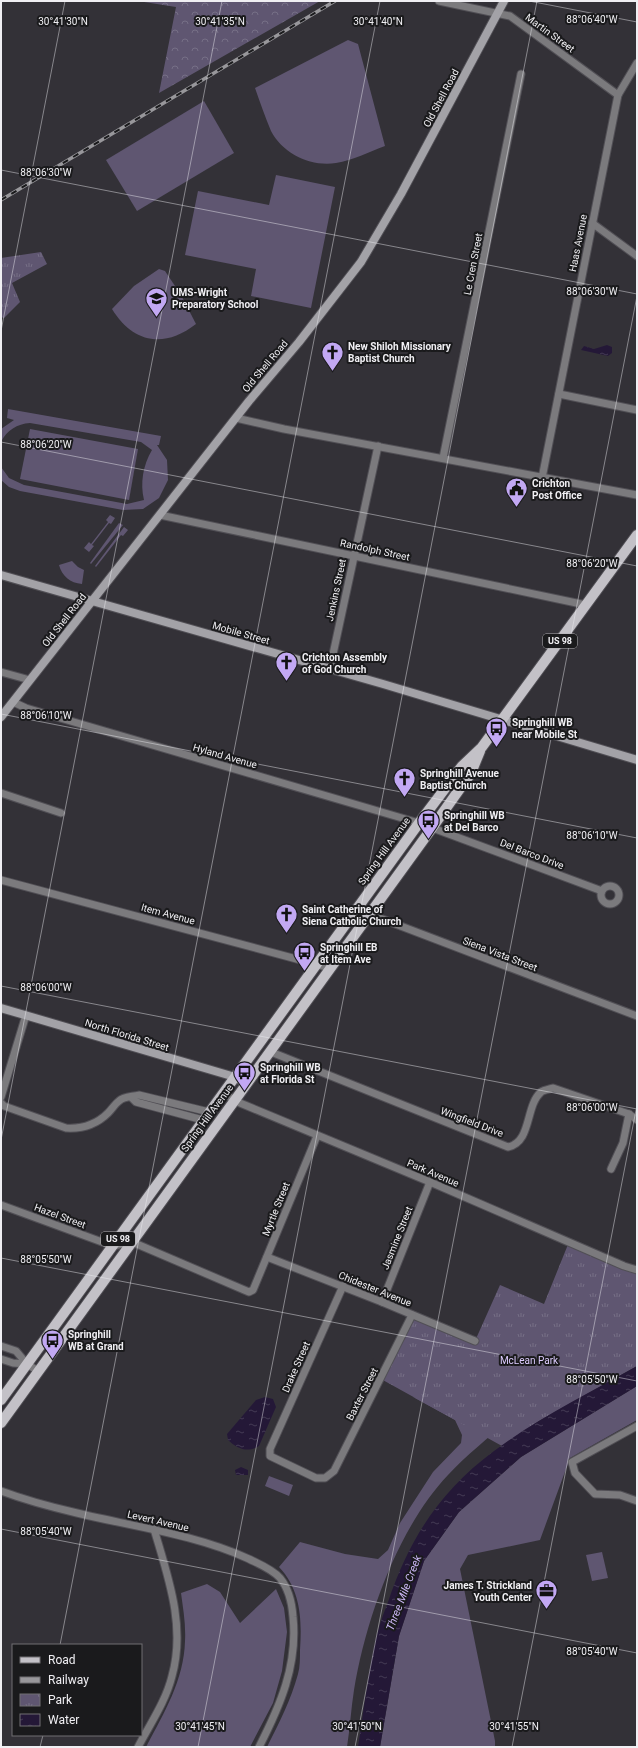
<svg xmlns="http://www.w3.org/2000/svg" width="638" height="1748" viewBox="0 0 638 1748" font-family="Roboto,sans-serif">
<defs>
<pattern id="forest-crowns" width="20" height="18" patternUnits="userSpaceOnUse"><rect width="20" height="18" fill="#5f5671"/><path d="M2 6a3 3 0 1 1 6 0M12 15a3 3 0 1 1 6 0" fill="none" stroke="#766f86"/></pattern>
<pattern id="park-tufts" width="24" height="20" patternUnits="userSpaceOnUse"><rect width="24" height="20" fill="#5f5671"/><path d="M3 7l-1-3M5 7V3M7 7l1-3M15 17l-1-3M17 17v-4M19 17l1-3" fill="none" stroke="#766f86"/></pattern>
<pattern id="water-ripples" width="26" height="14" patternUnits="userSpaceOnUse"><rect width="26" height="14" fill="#241837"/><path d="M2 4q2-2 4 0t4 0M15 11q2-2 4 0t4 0" fill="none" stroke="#443a54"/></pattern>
</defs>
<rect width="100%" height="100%" fill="#333137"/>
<!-- green -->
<g fill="#5f5671">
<path d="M348,40l10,4 27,102c-16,6 -32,14 -49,17 -25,4 -53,-9 -65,-32 -6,-14 -11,-29 -16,-43z"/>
<path d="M204,101l30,52 -97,58 -31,-51z"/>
<path d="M276,175l59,12 -24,121 -60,-12 5,-27 -71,-14 13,-64 71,14z"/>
<path d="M159,269l6,2 16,24 15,29c-32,25 -63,19 -84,-15l22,-23z"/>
<path d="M8,409l153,27 -2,9h-2l10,15 1,20 -9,18 -16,11 -20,1 -103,-19 -11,-4 -8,-7v-13l8,11 15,7 103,19 17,-4c-4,-17 -1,-35 8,-50l-11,-8 -111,-19c-13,1 -23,7 -29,19v-13l13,-9 -7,-2z"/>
<path d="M30,429l108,20 -9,51 -109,-21z"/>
<path d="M110,515l5,3 -4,6 -2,-1 -17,22 2,1 -5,6 -5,-4 5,-6 2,2 17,-22 -2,-2z"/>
<path d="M119,523l4,2 -32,39 -1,-1z"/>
<path d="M124,527l4,3 -5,6 -2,-1 -25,32 -1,-1z"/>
<path d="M72,561l6,6 6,3 -2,14c-12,-1 -20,-8 -23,-19z"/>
<path d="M637,1386v34l-67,38 -30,82 -72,15 -8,14 35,172v6h-115l19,-111 25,-75 35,-49 62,-55z"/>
<path d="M413,1397l96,22c-20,19 -43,36 -61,56 -50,53 -82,143 -94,215 -3,19 -4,38 -7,57h-80c12,-24 24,-47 31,-73 2,-7 2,-16 2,-24 2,-30 1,-60 -21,-83l21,-25 45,12 33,5 10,-9 12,-27 33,-51 28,-29 1,-8 -7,-15z"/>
<path d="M269,1476l24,9 -4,11 -24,-10z"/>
<path d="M602,1552l6,26 -16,3 -6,-26z"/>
<path d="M207,1584l13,8 20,31 36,-34 8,19 3,24 -5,39 -9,32 -23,44h-104c18,-34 38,-67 39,-106 1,-16 -2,-33 -4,-48z"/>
</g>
<!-- forest -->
<path fill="url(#forest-crowns)" d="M138,1h182l-161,92 17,-86z"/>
<!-- park -->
<g fill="url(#park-tufts)">
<path d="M41,252l6,12 -35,19 8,19 -16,16 -3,-1v-59z"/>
<path d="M569,1242l68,28v96l-98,55 -37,25 -121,-67 31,-64 63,26 25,-56 44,19z"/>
</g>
<!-- water -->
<g fill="url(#water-ripples)">
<path d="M607,345l5,2v6l-4,3 -27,-6 3,-4 10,3z"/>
<path d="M637,1366v20l-116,71 -62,55 -35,49 -25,75 -19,111h-22c6,-38 10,-76 19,-113 3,-11 7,-22 11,-32 21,-63 52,-111 106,-151 44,-33 95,-58 143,-85z"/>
<path d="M265,1397l8,2 3,8 -17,39c-11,7 -22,3 -31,-6l-1,-6 29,-34z"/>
<path d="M241,1467l7,3v5h-12l-1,-5z"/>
</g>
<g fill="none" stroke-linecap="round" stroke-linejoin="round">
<defs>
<g id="street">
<path d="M439,1l71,15 108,79"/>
<path d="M592,223l45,33"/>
<path d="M559,394l78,16"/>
<path d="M236,418l48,11 353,66"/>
<path d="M443,458l78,-384"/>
<path d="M542,478l76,-383 19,-32"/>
<path d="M160,515l426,90"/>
<path d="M330,668l48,-222"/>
<path d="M1,672l29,8"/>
<path d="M13,702l13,6 393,115 183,68"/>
<path d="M1,793l60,20"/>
<path d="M1,880l329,88"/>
<circle cx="610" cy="895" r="9"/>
<path d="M356,909l281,107"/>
<path d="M271,1052l237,95c24,-5 17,-41 33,-55 3,-2 9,-3 12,-4l76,26 8,6"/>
<path d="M223,1093l17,10 190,79 194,84 13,4"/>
<path d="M1,1097l25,-82"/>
<path d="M132,1098l4,4 67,18"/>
<path d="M1,1103l3,3 62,22c16,1 30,-3 42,-15 4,-4 7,-9 11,-12 5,-5 13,-4 20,-6l70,17"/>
<path d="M611,1169l12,-26 6,-29"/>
<path d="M1,1205l112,41 19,-4 117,50 4,-2 64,-154"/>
<path d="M267,1257l115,45 93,39"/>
<path d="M343,1286l-73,163v7l46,22h9l9,-7 78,-156"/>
<path d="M382,1302l48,-120"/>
<path d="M1,1346l15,5 11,13 11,7"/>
<path d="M1,1359l12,4 14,1"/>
<path d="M637,1426l-65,36 3,11 20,21 25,1 17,6"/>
<path d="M1,1491c24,9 50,16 76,22 57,14 117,21 172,46 10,5 23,10 31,19 9,11 12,25 13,39 5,48 -13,89 -34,130"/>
<path d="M138,1747c12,-23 28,-46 34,-71 14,-50 -4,-99 -18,-147"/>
</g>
<g id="secondary">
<path d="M1,575l382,109 254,76"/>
<path d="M1,717l248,-316 50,-59 62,-80 40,-68 103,-193"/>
<path d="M1,1008l234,69 11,7"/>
</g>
<g id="primary">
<path d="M1,1400l418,-577 43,-57 20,-19 155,-212"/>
<path d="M1,1423l431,-595 39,-55 9,-22"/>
</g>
</defs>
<!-- street casing -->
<use href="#street" stroke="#514f55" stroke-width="9"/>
<!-- secondary casing -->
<use href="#secondary" stroke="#514f55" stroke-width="10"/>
<!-- primary casing -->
<use href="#primary" stroke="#514f55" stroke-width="12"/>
<!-- street -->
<use href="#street" stroke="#7b7a7d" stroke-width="7"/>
<!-- secondary -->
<use href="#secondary" stroke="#a3a2a7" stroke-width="8"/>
<!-- primary -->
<use href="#primary" stroke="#c3c1c7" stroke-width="10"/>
<defs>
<path id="rail" d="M1,200l334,-199"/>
</defs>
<!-- rail casing -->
<use href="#rail" stroke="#98979b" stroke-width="3.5"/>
<!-- rail -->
<use href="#rail" stroke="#1a1a1c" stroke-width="2" stroke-dasharray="6" stroke-linecap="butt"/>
</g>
<!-- ticks -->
<path fill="none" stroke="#f0eff3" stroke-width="1" stroke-opacity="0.45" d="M529,1l108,21M1,170l636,124M1,331l64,-330M1,442l636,124M1,714l636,124M1,986l636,123M1,1140l221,-1139M1,1258l636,123M1,1529l636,124M60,1645l320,-1644M40,1747l3,-12M198,1747l339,-1746M355,1747l282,-1451M512,1747l125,-642"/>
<!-- icons -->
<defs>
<symbol id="school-pin" viewBox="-11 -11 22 30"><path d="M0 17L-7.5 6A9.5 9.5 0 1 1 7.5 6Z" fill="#c2a8f3" stroke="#1a1a1c"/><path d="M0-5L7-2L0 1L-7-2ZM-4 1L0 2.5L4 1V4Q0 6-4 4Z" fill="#111"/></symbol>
<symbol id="church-pin" viewBox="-11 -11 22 30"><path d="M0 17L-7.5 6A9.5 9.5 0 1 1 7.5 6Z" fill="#c2a8f3" stroke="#1a1a1c"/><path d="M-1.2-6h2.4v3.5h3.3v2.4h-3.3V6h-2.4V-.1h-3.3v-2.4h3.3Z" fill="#111"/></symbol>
<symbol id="civic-pin" viewBox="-11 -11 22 30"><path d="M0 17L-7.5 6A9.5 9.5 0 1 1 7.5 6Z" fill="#c2a8f3" stroke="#1a1a1c"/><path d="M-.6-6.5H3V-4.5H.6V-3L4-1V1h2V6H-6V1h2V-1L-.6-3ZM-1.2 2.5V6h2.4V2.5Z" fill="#111"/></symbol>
<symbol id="bus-pin" viewBox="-11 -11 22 30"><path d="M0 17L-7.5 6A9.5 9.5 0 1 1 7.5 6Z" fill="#c2a8f3" stroke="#1a1a1c"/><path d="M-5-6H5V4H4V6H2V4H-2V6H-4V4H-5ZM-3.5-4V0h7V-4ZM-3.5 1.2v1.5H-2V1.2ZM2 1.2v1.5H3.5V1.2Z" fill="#111"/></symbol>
<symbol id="office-pin" viewBox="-11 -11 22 30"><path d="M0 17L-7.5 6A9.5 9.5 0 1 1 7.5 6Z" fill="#c2a8f3" stroke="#1a1a1c"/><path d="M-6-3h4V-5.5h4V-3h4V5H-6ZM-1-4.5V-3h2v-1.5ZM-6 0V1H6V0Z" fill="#111"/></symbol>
</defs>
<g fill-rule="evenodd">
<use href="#school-pin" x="144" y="286" width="25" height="34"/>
<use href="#church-pin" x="320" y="340" width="25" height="34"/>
<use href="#civic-pin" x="504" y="476" width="25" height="34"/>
<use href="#church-pin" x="274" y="650" width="25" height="34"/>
<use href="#bus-pin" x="484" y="716" width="25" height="34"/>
<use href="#church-pin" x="392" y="766" width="25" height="34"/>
<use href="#bus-pin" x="416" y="808" width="25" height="34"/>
<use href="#church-pin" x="274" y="902" width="25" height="34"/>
<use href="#bus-pin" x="292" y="940" width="25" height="34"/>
<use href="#bus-pin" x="232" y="1060" width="25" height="34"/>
<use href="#bus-pin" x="40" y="1328" width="25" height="34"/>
<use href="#office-pin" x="534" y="1578" width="25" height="34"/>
</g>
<g text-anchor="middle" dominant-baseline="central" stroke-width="4" stroke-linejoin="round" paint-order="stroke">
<!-- shield labels -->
<g fill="#1a1a1c" stroke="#b0afb2" stroke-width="1">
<rect x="543" y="634" width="34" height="14" rx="3"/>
<rect x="101" y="1232" width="34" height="14" rx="3"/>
</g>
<g font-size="9" font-weight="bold" fill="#f0eff3">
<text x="560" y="641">US 98</text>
<text x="118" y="1239">US 98</text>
</g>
<!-- street labels -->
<g font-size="10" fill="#f0eff3" stroke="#1a1a1c">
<text transform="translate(550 33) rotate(36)">Martin Street</text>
<text transform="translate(441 98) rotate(-62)">Old Shell Road</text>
<text transform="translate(578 243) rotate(-79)">Haas Avenue</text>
<text transform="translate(473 264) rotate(-79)">Le Cren Street</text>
<text transform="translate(265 366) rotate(-50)">Old Shell Road</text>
<text transform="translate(375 550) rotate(12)">Randolph Street</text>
<text transform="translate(336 590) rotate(-78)">Jenkins Street</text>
<text transform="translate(64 620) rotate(-52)">Old Shell Road</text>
<text transform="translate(241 633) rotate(16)">Mobile Street</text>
<text transform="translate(225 756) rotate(16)">Hyland Avenue</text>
<text transform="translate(384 851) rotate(-54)">Spring Hill Avenue</text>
<text transform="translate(532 854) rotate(21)">Del Barco Drive</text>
<text transform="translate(168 914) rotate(15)">Item Avenue</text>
<text transform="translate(500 954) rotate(21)">Siena Vista Street</text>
<text transform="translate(127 1035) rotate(17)">North Florida Street</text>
<text transform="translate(207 1118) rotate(-54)">Spring Hill Avenue</text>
<text transform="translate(472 1122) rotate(21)">Wingfield Drive</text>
<text transform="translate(433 1173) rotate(23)">Park Avenue</text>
<text transform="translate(276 1209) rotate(-68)">Myrtle Street</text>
<text transform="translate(60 1216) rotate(20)">Hazel Street</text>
<text transform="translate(397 1238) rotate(-68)">Jasmine Street</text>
<text transform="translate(375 1289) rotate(22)">Chidester Avenue</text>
<text transform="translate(296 1367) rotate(-66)">Drake Street</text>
<text transform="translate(362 1394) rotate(-63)">Baxter Street</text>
<text transform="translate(158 1521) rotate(13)">Levert Avenue</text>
</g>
<!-- poi labels -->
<g font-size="10" font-weight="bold" fill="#f0eff3" stroke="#1a1a1c" text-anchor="start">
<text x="172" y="292">UMS-Wright<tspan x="172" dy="12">Preparatory School</tspan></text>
<text x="348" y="346">New Shiloh Missionary<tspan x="348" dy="12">Baptist Church</tspan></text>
<text x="532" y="483">Crichton<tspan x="532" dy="12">Post Office</tspan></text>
<text x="302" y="657">Crichton Assembly<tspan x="302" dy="12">of God Church</tspan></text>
<text x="512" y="722">Springhill WB<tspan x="512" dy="12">near Mobile St</tspan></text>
<text x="420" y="773">Springhill Avenue<tspan x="420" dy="12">Baptist Church</tspan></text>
<text x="444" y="815">Springhill WB<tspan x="444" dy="12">at Del Barco</tspan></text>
<text x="302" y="909">Saint Catherine of<tspan x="302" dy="12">Siena Catholic Church</tspan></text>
<text x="320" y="947">Springhill EB<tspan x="320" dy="12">at Item Ave</tspan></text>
<text x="260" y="1067">Springhill WB<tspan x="260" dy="12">at Florida St</tspan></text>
<text x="68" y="1334">Springhill<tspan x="68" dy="12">WB at Grand</tspan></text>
<text x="532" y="1585" text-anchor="end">James T. Strickland<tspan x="532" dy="12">Youth Center</tspan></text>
</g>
<!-- park labels -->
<g font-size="10" fill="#dcf" stroke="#1a1a1c">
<text x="529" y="1360">McLean Park</text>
</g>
<!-- water labels -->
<g font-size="11" font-style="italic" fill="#cbb7f5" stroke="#1a1a1c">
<text transform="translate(404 1593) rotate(-69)">Three Mile Creek</text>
</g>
</g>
<g font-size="10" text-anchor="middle" fill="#f0eff3" stroke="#1a1a1c" stroke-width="4" stroke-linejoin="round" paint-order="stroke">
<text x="592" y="23">88°06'40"W</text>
<text x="63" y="25">30°41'30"N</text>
<text x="220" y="25">30°41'35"N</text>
<text x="378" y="25">30°41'40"N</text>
<text x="46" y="176">88°06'30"W</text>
<text x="592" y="295">88°06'30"W</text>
<text x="46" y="448">88°06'20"W</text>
<text x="592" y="567">88°06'20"W</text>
<text x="46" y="719">88°06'10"W</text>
<text x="592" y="839">88°06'10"W</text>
<text x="46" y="991">88°06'00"W</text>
<text x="592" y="1111">88°06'00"W</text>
<text x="46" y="1263">88°05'50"W</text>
<text x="592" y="1383">88°05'50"W</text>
<text x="46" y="1535">88°05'40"W</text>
<text x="592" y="1655">88°05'40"W</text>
<text x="200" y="1730">30°41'45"N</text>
<text x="357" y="1730">30°41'50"N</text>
<text x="514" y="1730">30°41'55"N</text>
</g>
<!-- border -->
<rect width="638" height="1748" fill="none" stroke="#f0eff3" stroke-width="4"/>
<!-- legend -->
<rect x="12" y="1644" width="130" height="92" fill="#1a1a1c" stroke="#706f72"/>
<rect x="20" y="1657" width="20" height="6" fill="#c3c1c7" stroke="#706f72"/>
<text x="48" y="1664" font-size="12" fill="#f0eff3">Road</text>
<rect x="20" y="1677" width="20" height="6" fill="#98979b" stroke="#706f72"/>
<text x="48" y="1684" font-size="12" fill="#f0eff3">Railway</text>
<rect x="20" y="1694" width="20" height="12" fill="url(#park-tufts)" stroke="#706f72"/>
<text x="48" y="1704" font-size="12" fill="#f0eff3">Park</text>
<rect x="20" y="1714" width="20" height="12" fill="url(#water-ripples)" stroke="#706f72"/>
<text x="48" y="1724" font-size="12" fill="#f0eff3">Water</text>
</svg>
